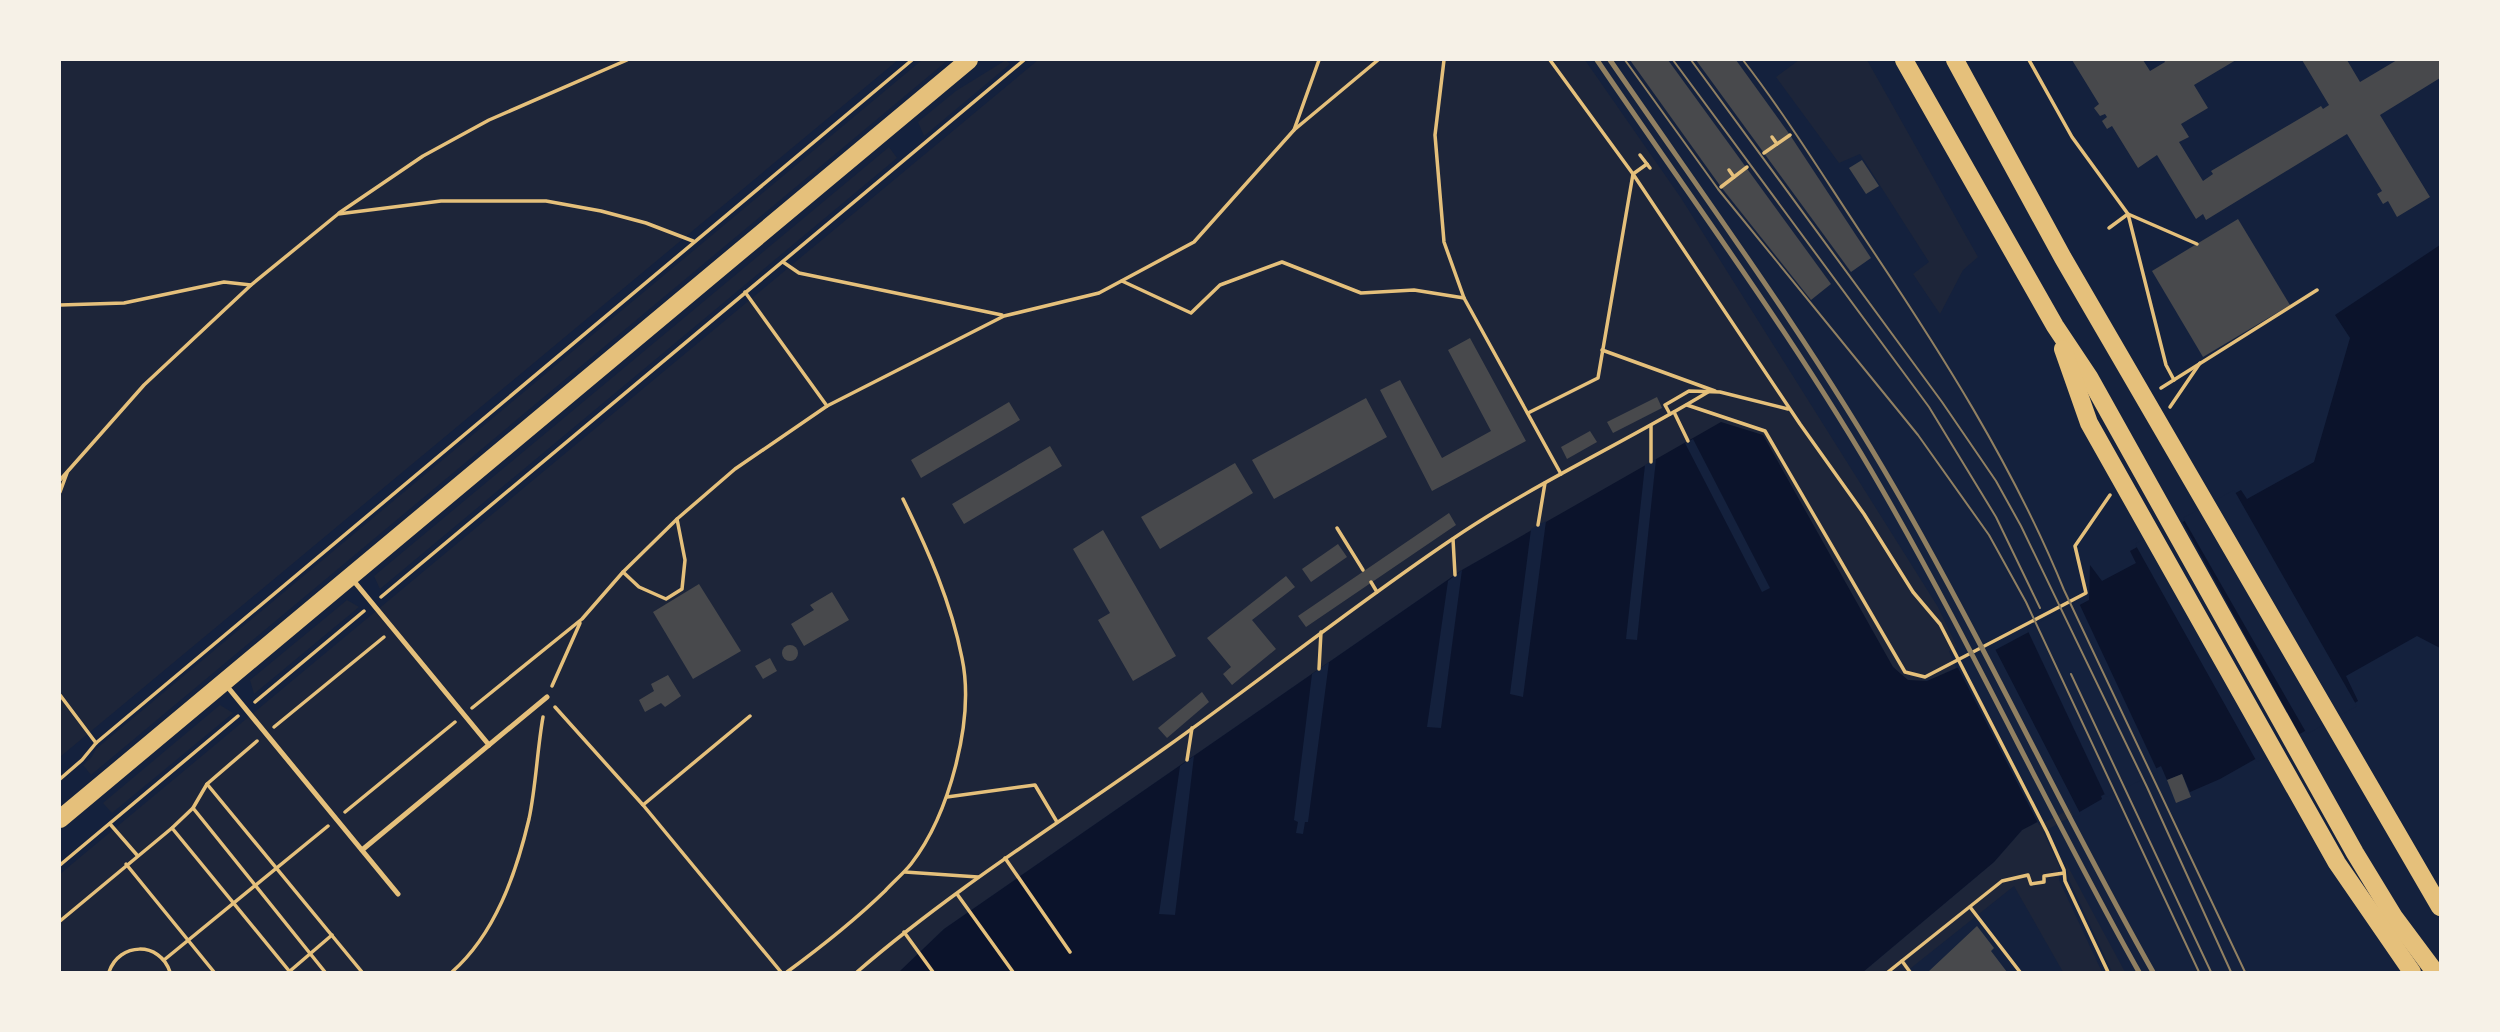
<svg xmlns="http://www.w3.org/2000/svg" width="2500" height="1032" viewBox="0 0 2500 1032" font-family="'Zilla Slab',serif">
<rect width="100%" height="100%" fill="#14213d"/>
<!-- green -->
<g fill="#1d2539">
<path d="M60,60h838l-838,697z"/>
<path d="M922,60h26l-857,715 -8,-10 8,-7 5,-9z"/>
<path d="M1006,60l4,4 -86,72 -6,-14 38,-31z"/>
<path d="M1038,60h547l96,138 257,409 19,40 -8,4 7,17c-18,8 -33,19 -53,10l-210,-239 -231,131 -518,359 -45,43h-839v-98z"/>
<path d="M1799,60h68l111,197 -15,13 -23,44 -27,-40 16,-12 -69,-108 -21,9 -63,-86z"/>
<path d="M889,147l8,11 -517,431 -6,-13z"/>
<path d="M347,600l12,7 -105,87 -4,-14z"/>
<path d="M220,705l13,8 -121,100 -9,-10z"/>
<path d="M2071,804l5,10 -33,18 16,33v15l43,92h-39l-49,-86 -108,86h-43l131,-110 28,-32z"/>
<path d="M2065,861l60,111h-13l-42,-90z"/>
</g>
<!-- water -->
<path fill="#0b132b" d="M2440,245v403l-23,-12 -71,40 12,25 -138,78 -30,13 -8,-18 -15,6 -6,-14 -60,30 1,3 -26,15 -5,-10 -49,26 -28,32 -131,110h-964l45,-43 518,-359 259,-148 42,13 130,232 15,13 19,1 55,-24 107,-57 1,-35 12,16 34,-18 -6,-12 111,-61 6,9 67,-37 36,-124 -15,-23z"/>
<!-- pier -->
<g fill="#14213d">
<path d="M1693,439l77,149 -8,4 -77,-149z"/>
<path d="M1656,459l-19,181 -11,-1 19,-174z"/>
<path d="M2234,490l123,216 -50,28 -124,-216z"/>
<path d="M2181,519l120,218 -44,25 -122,-218z"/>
<path d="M1546,521l-23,176 -13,-3 21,-165z"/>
<path d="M1462,570l-21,158 -14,-1 21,-146z"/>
<path d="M2078,601l80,171 -52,25 -79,-168z"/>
<path d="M1994,647l87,168 -4,2 -4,-2 -3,-6 -31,16 -83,-161z"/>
<path d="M1329,662l-21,160h-3l-2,12 -7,-1 2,-11 -4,-2 18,-146z"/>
<path d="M1194,756l-19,159 -16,-1 21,-148z"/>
</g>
<!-- building -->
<g fill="#48494c">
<path d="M1630,60h38l163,224 -20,16 -90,-113z"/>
<path d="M1696,60h40l54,75 81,123 -20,14z"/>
<path d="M2072,60h71l7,11 15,-9 -1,-2h72l-42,25 14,23 -27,16 8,13 -10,5 24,39 10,-7 -2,-3 110,-65 2,3 6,-4 -27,-45h45l13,22 37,-22h43v18l-60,37 50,82 -33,20 -9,-16 -5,3 -6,-10 5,-3 -35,-57 -141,86 -3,-6 -7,5 -39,-64 -19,13 -26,-42 -5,3 -5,-8 5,-4 -2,-3 -5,2 -6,-8 5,-4z"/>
<path d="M1862,160l17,26 -13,8 -17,-26z"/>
<path d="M2238,219l52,86 -87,52 -51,-86z"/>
<path d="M1470,338l56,103 -94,50 -52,-101 20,-10 42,78 49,-27 -43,-81z"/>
<path d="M1657,397l5,11 -49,25 -6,-11z"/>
<path d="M1366,398l21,39 -113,62 -22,-39z"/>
<path d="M1009,402l11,18 -99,58 -10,-18z"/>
<path d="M1590,431l7,11 -30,17 -6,-12z"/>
<path d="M1050,446l12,20 -98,58 -12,-20z"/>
<path d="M1235,463l18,30 -93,56 -19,-32z"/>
<path d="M1449,513l7,12 -150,102 -8,-11z"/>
<path d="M1103,530l73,126 -43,25 -35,-61 12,-7 -37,-64z"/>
<path d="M1338,544l9,13 -36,25 -9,-13z"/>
<path d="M1286,576l9,11 -43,33 24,29 -44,36 -9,-11 8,-7 -24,-29z"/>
<path d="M699,584l42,67 -48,28 -40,-67z"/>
<path d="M832,592l17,28 -45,26 -13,-22 23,-14 -4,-5z"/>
<circle cx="790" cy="653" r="8"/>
<path d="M770,658l7,13 -14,8 -8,-13z"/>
<path d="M668,675l13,21 -16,11 -4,-4 -16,9 -6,-12 15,-9 -3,-7z"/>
<path d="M1202,692l7,10 -42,36 -9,-10z"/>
<path d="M2182,774l9,23 -15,6 -9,-23z"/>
<path d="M1977,926l17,22 -3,3 16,21h-79z"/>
</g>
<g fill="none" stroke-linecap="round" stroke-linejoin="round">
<!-- path -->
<g stroke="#e5c07b" stroke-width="3.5">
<path d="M1444,60l-9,75 9,107 20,56 97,176"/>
<path d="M1550,60l83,114 167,250 64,90 49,78 27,32 107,208 17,38 1,11 43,91"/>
<path d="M2029,60l43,77 56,77 38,151 8,15"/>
<path d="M1294,130l25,-70"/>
<path d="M1772,137l5,7"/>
<path d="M1764,153l26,-18"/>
<path d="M1640,155l10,13"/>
<path d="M1729,170l5,7"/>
<path d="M1721,187l26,-20"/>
<path d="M339,213l84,-57 66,-36 138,-60"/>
<path d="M2109,228l19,-14 69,30"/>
<path d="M783,262l16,11 203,42"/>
<path d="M1122,281l69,32 29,-28 62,-23 79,31 53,-3 50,8"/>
<path d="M745,292l82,114"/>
<path d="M60,305l64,-2 100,-21 27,3 87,-71 103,-13h105l55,10 45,12 47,18"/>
<path d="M1602,350l113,41"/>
<path d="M2161,388l156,-98"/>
<path d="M1687,405l78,26 140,241 20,5 161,-84 -11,-47 35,-51"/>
<path d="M2170,407l30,-44"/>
<path d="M1674,412l14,29"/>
<path d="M1528,413l70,-35 35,-204 14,-10"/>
<path d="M1670,414l-5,-9 24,-14 31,1 68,17"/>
<path d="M1651,426v36"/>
<path d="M60,480l84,-95 107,-100"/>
<path d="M60,492l7,-19"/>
<path d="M1538,525l7,-42"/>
<path d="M1337,528l26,42"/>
<path d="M1453,539l2,36"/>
<path d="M623,572l16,15 27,12 16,-10 3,-29 -8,-41"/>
<path d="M1371,582l6,10"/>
<path d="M381,597l643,-537"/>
<path d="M1319,669l2,-37"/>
<path d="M552,686l28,-63"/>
<path d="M60,695l36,48"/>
<path d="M255,702l109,-91"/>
<path d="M555,707l88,98 138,167"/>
<path d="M472,708l110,-89 41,-47 54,-53 58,-50 92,-63 177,-90 95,-23 95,-51 100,-112 84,-70"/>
<path d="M274,727l110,-90"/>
<path d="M1187,760l5,-32"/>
<path d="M60,779l22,-19 14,-17 816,-683"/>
<path d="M207,784l155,188"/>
<path d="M947,797l88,-12 22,37"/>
<path d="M643,805l107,-89"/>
<path d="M193,808l132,164"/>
<path d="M345,812l110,-90"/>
<path d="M110,824l27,31"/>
<path d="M172,828l118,144"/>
<path d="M1005,858l65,94"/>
<path d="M126,864l88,108"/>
<path d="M60,865l178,-149"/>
<path d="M905,872l73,5"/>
<path d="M957,894l56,78"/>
<path d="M1970,907l50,65"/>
<path d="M60,921l112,-93 21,-20 14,-24 50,-43"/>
<path d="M904,932l29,40"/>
<path d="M164,960l164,-134"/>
<path d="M1902,961l8,11"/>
<path d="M290,971l42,-36"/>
<path d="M109,972c10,-30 51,-31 61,0"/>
<path d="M452,972c43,-38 64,-98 77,-153 7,-33 8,-68 14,-102"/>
<path d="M787,972c34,-25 67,-51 98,-81 8,-9 18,-17 26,-27 38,-49 64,-144 51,-206 -11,-56 -34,-108 -59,-159"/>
<path d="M857,972c96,-83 204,-150 308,-224 96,-68 188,-142 286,-208 82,-56 173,-97 257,-148"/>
<path d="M1888,972l114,-91 26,-6 3,9 13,-2v-6l20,-3"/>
</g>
<!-- service -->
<g stroke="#e5c07b" stroke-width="5">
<path d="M353,580l136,165"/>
<path d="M226,685l172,209"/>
<path d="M362,850l185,-153"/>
</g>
<!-- primary -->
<g stroke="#e5c07b" stroke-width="18">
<path d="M1904,60l151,266 34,51 266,476 39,64 41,55"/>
<path d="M1955,60l108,198 377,649"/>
<path d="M2063,349l26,74 248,440 75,109"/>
<path d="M60,819l909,-759"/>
</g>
<!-- tram -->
<g stroke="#918062" stroke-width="2">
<path d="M1625,60l93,129 200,246 71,100 37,67 173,370"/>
<path d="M1673,60l256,347 67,110 44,91"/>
<path d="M1691,60l251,342 54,79 25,45 126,261 84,185"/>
<path d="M1743,60c44,57 82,119 122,179 75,112 148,226 199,351l181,382"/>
<path d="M2071,674l140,298"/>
</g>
<!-- rail -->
<g stroke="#918062" stroke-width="5">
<path d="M1597,60c97,143 200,281 286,431 91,158 167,323 256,481"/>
<path d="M1610,60c97,141 198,278 284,427 92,159 169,326 259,485"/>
</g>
</g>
<!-- border -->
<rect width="2500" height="1032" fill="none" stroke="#f6f1e7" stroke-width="122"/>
</svg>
